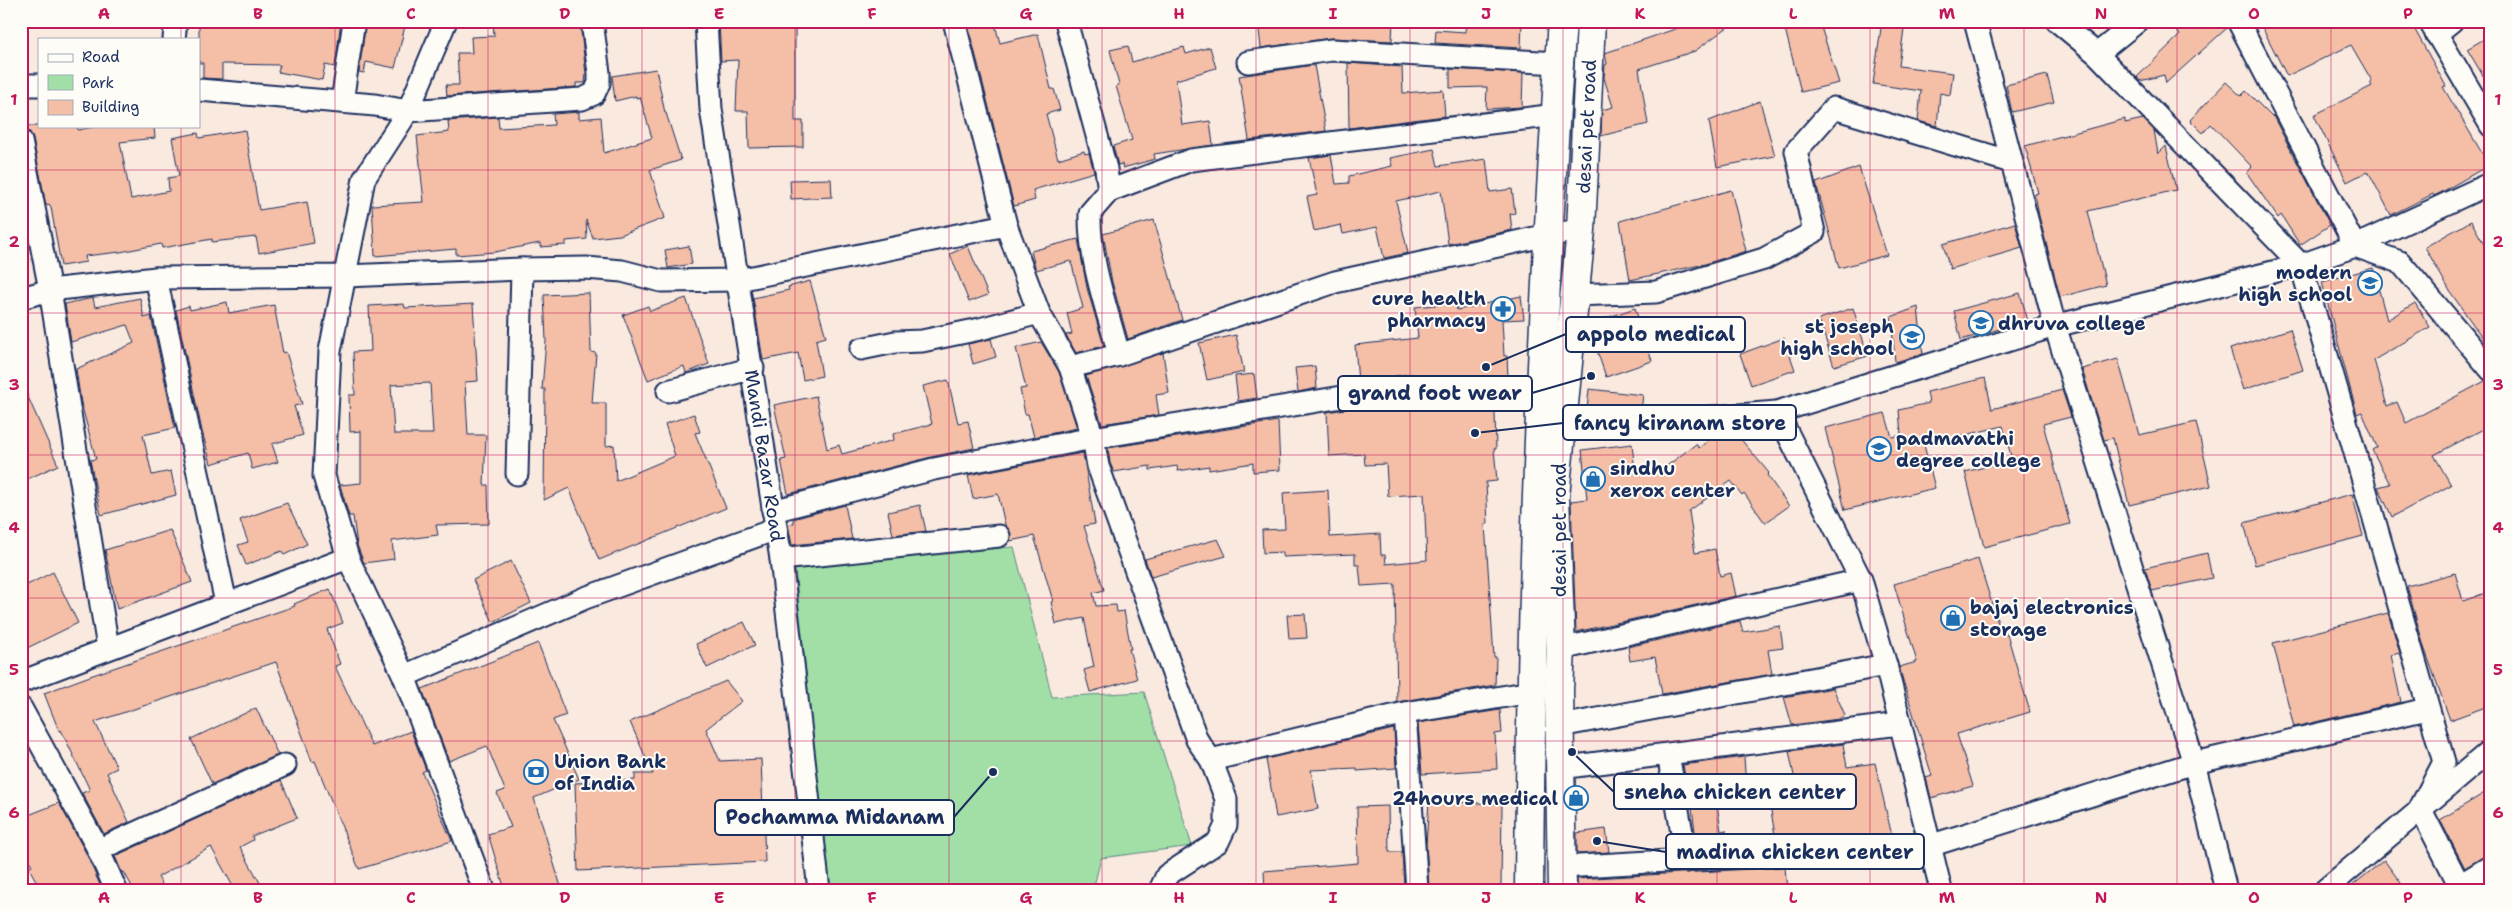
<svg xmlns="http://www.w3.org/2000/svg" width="2512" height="911" viewBox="0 0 2512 911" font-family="'Shantell Sans',sans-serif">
<rect width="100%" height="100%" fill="#fae9df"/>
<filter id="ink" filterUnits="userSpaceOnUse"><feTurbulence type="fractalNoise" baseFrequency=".02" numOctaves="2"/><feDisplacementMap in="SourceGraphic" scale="10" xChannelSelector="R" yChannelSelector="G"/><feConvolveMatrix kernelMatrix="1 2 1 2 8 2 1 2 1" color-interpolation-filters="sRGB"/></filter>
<g filter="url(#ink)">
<!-- green -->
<path fill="#a1dfa7" stroke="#5e8782" d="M1014,547l38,150 92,-5 48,154 -91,12 -8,32h-264l-35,-330z"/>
<!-- building -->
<g fill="#f4bea7" stroke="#1b2f5e" fill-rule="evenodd">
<path d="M199,21h142l-6,46 -10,-2 -3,15 -44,-8 2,-7 -58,-1v15l-19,-1v-15h-4z"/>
<path d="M366,21h18l21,5 -10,42 -29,-6 -2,11 -5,-1z"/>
<path d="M493,21h91l-3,10 5,43 -1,9h-9v4l-129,9 -1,-11h13l-2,-32h15l-1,-16 23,-1z"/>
<path d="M719,21h76v100h8v26l-54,1 -1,-37h-12l2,-51 -17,1z"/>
<path d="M967,21h27l6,22 38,-9 13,55h3l6,21 -14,4 12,45 26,-8 1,3 4,-1 5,19 -61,18 2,10 -21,6z"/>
<path d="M1258,21h135l-1,20 -62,-3 -69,10z"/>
<path d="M1466,21h56l-1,27 -86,-5 1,-13 29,2z"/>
<path d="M1688,21h48l-41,30 -56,18 9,55 -47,12 1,-26 11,-3 -9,-29 1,-13 2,-1 -2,-11 76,-26z"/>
<path d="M1783,21h36l20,62 -38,9z"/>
<path d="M1882,21h23l-6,45 54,7 -3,22 -10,-2 -3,33 -19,-5 3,-30 -48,-7z"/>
<path d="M2169,21h57l1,7 -61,55 -2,-8 -24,6 -3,-4 43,-42z"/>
<path d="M2259,21h151l36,65 -3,1 46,78 -47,27 -8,4 -1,-2 -42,21 -23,-44 -21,11 -33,-67 58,-29 -2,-3 2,-2 -21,-36 -64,31z"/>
<path d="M2491,35v54l-24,-40z"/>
<path d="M1128,46l4,16 52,-15 2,7 24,-7 6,21 -40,12 6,45 28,-4 3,24 -59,9 1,5 -32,9 -1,-4 -4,1 -5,-19 19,-6 -16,-54 3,-1 -9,-35z"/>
<path d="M1348,63l54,4 1,26 40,-3 2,26 -96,12z"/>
<path d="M1314,65l12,66 -77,9 -10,-64z"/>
<path d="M656,69l9,44h1l15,47 -31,10 15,48 -45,17 -27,3 -7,-18 1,19 -21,2v4l-26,2v-4l-45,9 -39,3v-6l-81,7 -3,-51 52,-3 -7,-66 32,-4 -1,-11 50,-4 1,11 55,-3 -1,-11 26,-2v7l22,-2 3,36 48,-15 -12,-41 -4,1v-2l-21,5 -3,-25z"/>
<path d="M1450,69l73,4 -1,34 -36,2 1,-22 -37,1z"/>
<path d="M2047,75l7,27 -42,10 -6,-27z"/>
<path d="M2226,82l15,14 5,-5 26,26 1,-1 57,109 -30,20 -19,-30 -3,3 -31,-45 5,-6 -41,-43 -8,9 -13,-13z"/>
<path d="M1760,101l15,55 -58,11 -8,-46z"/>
<path d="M2125,119v4l18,-4 11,11 4,24 8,-8 10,44 -88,21 18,74 -46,12 -21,-81 -4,-22 3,-1 -13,-47z"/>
<path d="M21,126h56l1,4 20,-4h56l1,12 -35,4 11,57 38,-8 -1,-13 11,-2 -7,-38 26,-5 1,5 46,-8 14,80 48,-8 7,41 -55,10 -3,-16 -44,5v-3l-50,9 -1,-4 -41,8 -35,4 1,6 -25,4 -10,-59 -2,-3 -3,1 -13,-66 -3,-7 -9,-3z"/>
<path d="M1434,149l4,17 48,-7 4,33 22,-3 3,24 -5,1 2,16 -64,14 -7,-53 -45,10 12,52 -24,5 -7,-31 -34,7 -2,-9 -27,6 -7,-34 10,-2 -8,-37 22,-3 5,29 13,-1v-7l43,-10 -2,-8z"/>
<path d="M1859,167l28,88 -48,13 -23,-85z"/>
<path d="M831,179l1,18 -41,2 -1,-19z"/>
<path d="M1731,190l15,61 -41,13 -75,16 -10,-59z"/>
<path d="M1154,220l28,100 -54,19 -16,-57 -9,-48z"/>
<path d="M2471,221l20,35v94l-40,-57 -26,-46z"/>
<path d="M2015,223l7,25 -72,21 -7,-25z"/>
<path d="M1078,239l9,49 17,58 -28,7 -10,-18 6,-1 -5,-21 16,-5 -12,-47 -35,9 -5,-19z"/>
<path d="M689,246l3,18 -24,4 -3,-18z"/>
<path d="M968,246l20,49 -19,7 -19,-48z"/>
<path d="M2373,268l14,52 28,-17 15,24 -56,33 13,46 10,-4 9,21 79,-42 6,1v43l-57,30 17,30 -59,32 -14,-30 12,-3 -18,-34 5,-3 -15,-35 -5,2 -35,-132z"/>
<path d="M810,281l16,56 -10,3 6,36 -19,4 -5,-27 -35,7 -10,-62 36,-8 -1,-3z"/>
<path d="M589,293l2,59 5,1 -4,50h14v43l8,-1 2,36 59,-25 -10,-32 29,-10 6,18 -5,1 31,75 -127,52 -30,-72 -25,12 1,-111h-3l4,-48 -2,-46z"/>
<path d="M2020,293l8,28 -67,19 -7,-29z"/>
<path d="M1521,296l3,23 -22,1 2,36h3l1,21 -14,1 2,71h-2l3,32 -11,1 2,42h-3l9,133h2l-1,28 -98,17 -2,-118 -34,2 -2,-21h-4v-11l-72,3v-5l-20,1 -1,-23 23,-1 -2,-36 45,-3 2,47 50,-3 1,21h4l1,9 41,-4 -3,-66 -36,2 -2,-32 -21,1 -1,-11 -35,2 -2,-44 84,-14 6,-3 4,-11 -8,-10 -55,8 -3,-37 63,-7 -3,-31 41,-4 1,7z"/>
<path d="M93,298l2,9 45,-9 4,20 7,-2 24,112 -32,7 9,40 19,-4 5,24 -75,20 -11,-55 6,-1 -15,-56 -5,-34 58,-26 -7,-18 -56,17 -6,-38z"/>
<path d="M686,298l23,66 -23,9 -2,-7 -36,14 -25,-65 25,-9 2,5z"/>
<path d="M227,302l2,11 45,-8 9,48 3,-1 16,52 -8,2 9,29 -31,9 6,18 -26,7 -4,-16 -37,11 -9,-33 -26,-121 13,-4 1,4z"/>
<path d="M404,304l1,4 68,-4 5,77 -13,1 3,53h18l-2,50h4l1,39 -53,1 2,10 -46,6 2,18 -30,4 -7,-18 -4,-29h-4l-9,-31 21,-2v-52l-11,1 -1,-37h6l-2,-43 18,-1 -2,-45zM430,383l3,51h-39l-3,-49z"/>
<path d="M1918,307l5,47 -28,8 -4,-45z"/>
<path d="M1635,308l17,53 -46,16 -18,-53z"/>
<path d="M1853,308l15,48 -34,10 -15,-47z"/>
<path d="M2290,329l13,41 -60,20 -13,-41z"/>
<path d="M1236,335l8,37 -37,8 -8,-37z"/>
<path d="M1784,338l11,32 -44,15 -11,-31z"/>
<path d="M991,339l5,18 -23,7 -5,-20z"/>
<path d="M1041,342l18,30 18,56 -43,9 -6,-23h-3l-5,-25 6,-1 -10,-40z"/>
<path d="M1163,353l6,40 -13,2 3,20 -57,9 -16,-48z"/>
<path d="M2118,359l21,76 57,-13 15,64 -82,19 -16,-67 -9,2 -22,-71z"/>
<path d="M1315,366l2,22 -19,4 -3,-24z"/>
<path d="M1254,374l3,24 -19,3 -3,-25z"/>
<path d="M1985,378l7,31 70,-19 9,27 -28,7 27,100 -86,23 -19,-75 47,-12 -9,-34 -79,19 11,43 -90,22 -20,-82 60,-15 7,24 9,-2 -2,-25 30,-7 -2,-11z"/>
<path d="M948,380l10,43 10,-2 6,27 -43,9 -143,37 -7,-34 5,-1 -12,-54 42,-9 11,53 12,-4 3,9 52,-14 -1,-6 39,-10 -9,-38z"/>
<path d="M21,381l37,84 -37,17z"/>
<path d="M1589,389l54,6 -2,15 -31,3 -23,-3z"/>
<path d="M1278,421l2,49 -27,2v-9l-44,7v-4l-31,5 -1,-5 -27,4v-4l-36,6 -4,-9 -2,-15z"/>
<path d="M1734,431l35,42 -2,2 22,31 -24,17 -21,-30 -2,2 -11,-14 -42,30 6,42 20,-4 5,27 11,-3 5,23 -160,36 -5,-131 16,-2 -5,-49 50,-6 3,28 29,-4 32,-24 3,4 18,-15z"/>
<path d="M1083,453l12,71 -11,2 20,64 -11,3 3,13 20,-1 1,7 7,-1 7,38h-2l8,30 -47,13 -6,-22 10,-3 -10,-49 -28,6 -5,-22 2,-1 -19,-65 -24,5 1,-7 -6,-9 -7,-31 -25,5 -5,-24z"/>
<path d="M2352,494l11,42 -108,29 -11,-42z"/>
<path d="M287,503l20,41 -23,11 -2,-4 -36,14 -8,-20 10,-3 -8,-22z"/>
<path d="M845,505l7,34 -60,6 -4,-21 6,-1 -1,-4z"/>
<path d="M920,505l6,26 -33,4 -5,-23z"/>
<path d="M170,530l22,52 -75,27 -12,-59z"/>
<path d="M1218,539l8,17 -75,21 -6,-18z"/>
<path d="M2207,553l5,25 -60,13 -7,-23z"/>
<path d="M1978,559l24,77 5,-2 23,78 -73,22 16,52 -42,12 -5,-20 6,-2 -33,-109 18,-5 -23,-78z"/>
<path d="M511,561l20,42 -38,19 -20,-42z"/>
<path d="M53,572l25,51 -57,28v-63z"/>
<path d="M2455,573l8,28 28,-10v114l-41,15 -26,-73 -17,-61z"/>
<path d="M330,589l13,34 -16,6 13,35 -5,2 37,80 39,-15 15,39 -4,2 30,69 -93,28 -44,-108 -3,1 -36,-100 -181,60 22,46 -10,5 22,49 -25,12 -22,-41 8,-3 -29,-60 -2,1 -15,-38 46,-17 205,-70 -1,-2z"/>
<path d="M2388,613l12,40 -9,2 10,47 -107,25 -21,-84z"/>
<path d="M1305,614l2,24 -18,1 -2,-24z"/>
<path d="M1740,621l3,11 37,-6 3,22 -15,2 4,24 -110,20 -7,-37 -25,4 -2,-14z"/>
<path d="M744,622l11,23 -48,23 -11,-24z"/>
<path d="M538,643l28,72 -13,5 26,59 -45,19 28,92h-57l-17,-56 23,-7 -14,-34 8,-3 -18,-44 -38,15 -27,-72z"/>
<path d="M726,681l16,20 -36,28 14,32 41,-2 4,103 -187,9 -3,-88 60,-3v-6h18l-23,-52z"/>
<path d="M1833,688l12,27 -6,4 -47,6 -8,-28z"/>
<path d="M256,708l22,47 -66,29 -21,-45z"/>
<path d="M1500,710l2,23 -7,1 2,35 -75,5 -4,-51z"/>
<path d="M1394,729l2,39 -39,3v-3l-46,2 7,39 -42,8 -10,-58z"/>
<path d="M1843,744l4,23 28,-4 17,73 -116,6 -9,-56 28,-5 -6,-30z"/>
<path d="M1744,757l2,30 -31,3 6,41 5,-1 1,15 -30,2 -7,-55 -2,1 -5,-28z"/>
<path d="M281,780l16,38 -45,18 1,4 -13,7 24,43h-29l-24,-43 -53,30 7,13h-31l-10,-18 -2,1 -7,-17z"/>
<path d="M2491,789v65l-26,14 -25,-48z"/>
<path d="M1429,801l73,3 -1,86h-69v-5l-3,1 -3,-41z"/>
<path d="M59,803l27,50 14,32 -9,5h-50l-12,-22 3,-2 -11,-25v-23z"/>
<path d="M1388,806l1,46h13l2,34 -56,4h-83l-1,-19 94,-8 -1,-56z"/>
<path d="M1606,829l3,23 -32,2v-21z"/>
<path d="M2384,860l22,30h-59z"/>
<path d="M1785,867l2,23h-209l-1,-11z"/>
<path d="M2491,881v9h-15z"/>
</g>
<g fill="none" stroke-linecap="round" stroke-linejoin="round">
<defs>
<g id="street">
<path d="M446,21l-38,90 -44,68 -34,172 -6,125 24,82 56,118 80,214"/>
<path id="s1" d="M706,21l5,88 70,450 38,331"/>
<path d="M954,21l52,204 33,88 31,54 23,71 5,28 99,274 14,20 194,-47 126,-21"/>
<path d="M1066,21l40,148 3,22 -19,22c-1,49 17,95 29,142"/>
<path d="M1975,21l80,305 139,437 32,127"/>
<path d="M2057,21l40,33 204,211 143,497 -24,46 42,82"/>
<path d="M2238,21l117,225 45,16 91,108"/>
<path d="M2429,21l62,105"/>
<path d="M2436,34l16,-13"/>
<path d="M174,39l2,-18"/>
<path d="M2097,54l41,-33"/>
<path d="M1248,62l84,-12 227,13"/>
<path d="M21,85h18"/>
<path d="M199,90l176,15 33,6 174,-12 12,-5 5,-11v-10l-6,-44"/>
<path d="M342,102l12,-81"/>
<path d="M21,141l29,149 58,358"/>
<path d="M1109,191l82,-31 365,-45"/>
<path d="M156,278l70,325"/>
<path d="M1575,295l81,-3 108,-33 50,-27 -18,-81 38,-43 177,54"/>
<path d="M21,298l29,-8 106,-12 189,-2 177,-7 64,-1 36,3 39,10 77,-1 268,-55"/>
<path d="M861,349l34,-7 27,-1 58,-12 59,-16"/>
<path d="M1070,367l49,-12 216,-73 213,-47 33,-5"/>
<path d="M668,391l85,-23"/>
<path d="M1777,412l84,168 25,85 55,225"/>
<path d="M1548,430l229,-18 278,-86 246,-61 54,-19 136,-63"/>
<path d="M517,474l5,-205"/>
<path d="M773,511l161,-42 159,-31 316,-52"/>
<path d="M781,559l218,-23"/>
<path d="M1561,649l300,-69"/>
<path d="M404,676l181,-78 191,-69"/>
<path d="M21,682l327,-124"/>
<path d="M21,708l76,139 19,43"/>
<path d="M1405,713l12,177"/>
<path d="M1560,726l326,-61"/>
<path d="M98,850l187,-85"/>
<path d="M1687,861l-19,-107 -108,14 339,-44"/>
<path d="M1562,867l367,-21 265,-83 233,-54"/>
<path d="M2460,885l31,-19"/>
<path d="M1160,890l7,-15 51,-33 8,-17v-26l-15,-39"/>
<path d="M2325,890l166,-140"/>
</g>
<g id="secondary">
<path d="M1529,890c2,-290 12,-579 33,-869"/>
<path id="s2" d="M1562,890l-3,-200 2,-41 -6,-153 26,-266 10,-209"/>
</g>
</defs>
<!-- street casing -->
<use href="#street" stroke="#1b2f5e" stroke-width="25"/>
<!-- secondary casing -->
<use href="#secondary" stroke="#1b2f5e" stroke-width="31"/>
<!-- street -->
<use href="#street" stroke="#fdfcf7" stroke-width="21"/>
<!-- secondary -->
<use href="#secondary" stroke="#fdfcf7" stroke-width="28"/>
</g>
</g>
<!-- grid -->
<path fill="none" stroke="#c2185b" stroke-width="1" stroke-opacity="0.55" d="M181,21v18M335,21v869M488,21v869M642,21v869M795,21v869M949,21v869M1102,21v869M1256,21v869M1410,21v869M1563,21v869M1717,21v869M1870,21v869M2024,21v869M2177,21v869M2331,21v869M181,126v764M21,170h2470M21,313h2470M21,455h2470M21,598h2470M21,741h2470"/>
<!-- icons -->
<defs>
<symbol id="school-ring" viewBox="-11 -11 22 22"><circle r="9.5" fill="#fdfcf7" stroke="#1f6fb2" stroke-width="1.5"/><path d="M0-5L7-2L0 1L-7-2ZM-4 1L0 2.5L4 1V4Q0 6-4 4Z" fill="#1f6fb2"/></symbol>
<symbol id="pharmacy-ring" viewBox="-11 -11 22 22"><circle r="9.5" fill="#fdfcf7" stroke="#1f6fb2" stroke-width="1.5"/><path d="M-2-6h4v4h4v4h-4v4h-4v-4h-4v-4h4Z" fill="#1f6fb2"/></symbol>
<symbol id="university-ring" viewBox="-11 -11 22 22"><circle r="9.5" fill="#fdfcf7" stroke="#1f6fb2" stroke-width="1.5"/><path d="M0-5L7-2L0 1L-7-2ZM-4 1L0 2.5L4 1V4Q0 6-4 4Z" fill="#1f6fb2"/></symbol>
<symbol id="shop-ring" viewBox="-11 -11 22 22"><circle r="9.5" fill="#fdfcf7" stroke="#1f6fb2" stroke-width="1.5"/><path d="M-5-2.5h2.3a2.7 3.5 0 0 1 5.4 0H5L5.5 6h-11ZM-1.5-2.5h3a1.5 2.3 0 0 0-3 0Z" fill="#1f6fb2"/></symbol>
<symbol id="bank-ring" viewBox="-11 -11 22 22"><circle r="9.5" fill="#fdfcf7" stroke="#1f6fb2" stroke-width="1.5"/><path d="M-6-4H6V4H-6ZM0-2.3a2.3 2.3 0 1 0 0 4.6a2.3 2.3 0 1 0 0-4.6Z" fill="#1f6fb2"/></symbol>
</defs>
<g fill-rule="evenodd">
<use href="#school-ring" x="2356" y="269" width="28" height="28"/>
<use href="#pharmacy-ring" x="1489" y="295" width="28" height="28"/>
<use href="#university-ring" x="1967" y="309" width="28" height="28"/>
<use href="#school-ring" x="1898" y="323" width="28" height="28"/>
<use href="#university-ring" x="1865" y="435" width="28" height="28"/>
<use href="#shop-ring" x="1579" y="465" width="28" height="28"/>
<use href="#shop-ring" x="1939" y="604" width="28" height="28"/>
<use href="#bank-ring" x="522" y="758" width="28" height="28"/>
<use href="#shop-ring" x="1562" y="784" width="28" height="28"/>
</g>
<g text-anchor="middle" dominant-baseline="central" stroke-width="4" stroke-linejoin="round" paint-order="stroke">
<!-- street labels -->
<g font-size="19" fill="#1b2f5e" stroke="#fdfcf7">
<text stroke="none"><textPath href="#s2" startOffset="765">desai pet road</textPath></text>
<text stroke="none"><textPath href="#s1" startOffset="439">Mandi Bazar Road</textPath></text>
<text transform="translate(1559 530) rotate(-90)">desai pet road</text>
</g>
<!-- poi labels -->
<g font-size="19" font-weight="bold" fill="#1b2f5e" stroke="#fdfcf7" text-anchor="start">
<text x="2352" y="272" text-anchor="end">modern<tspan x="2352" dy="22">high school</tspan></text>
<text x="1486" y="298" text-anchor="end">cure health<tspan x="1486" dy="22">pharmacy</tspan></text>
<text x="1998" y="323">dhruva college</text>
<text x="1894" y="326" text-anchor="end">st joseph<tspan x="1894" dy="22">high school</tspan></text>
<text x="1896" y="438">padmavathi<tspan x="1896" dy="22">degree college</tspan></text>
<text x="1610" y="468">sindhu<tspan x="1610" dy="22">xerox center</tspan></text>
<text x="1970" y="607">bajaj electronics<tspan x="1970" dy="22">storage</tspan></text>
<text x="554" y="761">Union Bank<tspan x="554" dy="22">of India</tspan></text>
<text x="1558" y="798" text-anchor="end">24hours medical</text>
</g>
</g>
<!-- callouts -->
<path fill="none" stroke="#1b2f5e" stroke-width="2" d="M1486 367L1566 334M1591 376L1532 393M1475 433L1563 423M1572 752L1614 792M993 772L954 817M1597 841L1666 852"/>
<g fill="#1b2f5e" stroke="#fdfcf7" stroke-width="2">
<circle cx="1486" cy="367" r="5"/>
<circle cx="1591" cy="376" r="5"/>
<circle cx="1475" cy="433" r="5"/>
<circle cx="1572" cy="752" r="5"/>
<circle cx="993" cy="772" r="5"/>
<circle cx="1597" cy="841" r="5"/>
</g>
<g fill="#fdfcf7" stroke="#1b2f5e" stroke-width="2">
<rect x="1566" y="317" width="179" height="35" rx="5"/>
<rect x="1338" y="376" width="194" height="35" rx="5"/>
<rect x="1563" y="405" width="233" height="35" rx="5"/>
<rect x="1614" y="774" width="242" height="35" rx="5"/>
<rect x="715" y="800" width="239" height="35" rx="5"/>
<rect x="1666" y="834" width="258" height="35" rx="5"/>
</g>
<g font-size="20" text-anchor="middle" font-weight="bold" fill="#1b2f5e">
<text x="1656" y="341">appolo medical</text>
<text x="1435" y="400">grand foot wear</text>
<text x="1680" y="430">fancy kiranam store</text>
<text x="1735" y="799">sneha chicken center</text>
<text x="835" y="824">Pochamma Midanam</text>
<text x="1795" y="859">madina chicken center</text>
</g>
<!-- margin -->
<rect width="2512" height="911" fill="none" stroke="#fdfcf7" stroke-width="55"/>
<!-- legend -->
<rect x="38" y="38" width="162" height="90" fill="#fdfcf7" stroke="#a3aaba"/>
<rect x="48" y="54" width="25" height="8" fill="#fdfcf7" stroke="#a3aaba"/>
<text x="82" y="62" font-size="15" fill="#1b2f5e">Road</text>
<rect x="48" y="75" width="25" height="15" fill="#a1dfa7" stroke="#a3aaba"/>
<text x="82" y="88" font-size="15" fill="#1b2f5e">Park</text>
<rect x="48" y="100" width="25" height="15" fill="#f4bea7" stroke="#a3aaba"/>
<text x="82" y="112" font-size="15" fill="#1b2f5e">Building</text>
<rect x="28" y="28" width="2456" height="856" fill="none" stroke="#c2185b" stroke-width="2"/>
<g font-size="16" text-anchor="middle" font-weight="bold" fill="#c2185b">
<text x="104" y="19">A</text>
<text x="258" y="19">B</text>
<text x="411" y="19">C</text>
<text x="565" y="19">D</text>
<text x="719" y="19">E</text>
<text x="872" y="19">F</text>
<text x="1026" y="19">G</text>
<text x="1179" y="19">H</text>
<text x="1333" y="19">I</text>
<text x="1486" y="19">J</text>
<text x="1640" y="19">K</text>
<text x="1793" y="19">L</text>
<text x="1947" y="19">M</text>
<text x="2101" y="19">N</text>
<text x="2254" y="19">O</text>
<text x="2408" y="19">P</text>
<text x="14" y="105">1</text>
<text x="2498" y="105">1</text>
<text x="14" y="247">2</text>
<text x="2498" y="247">2</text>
<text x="14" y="390">3</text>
<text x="2498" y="390">3</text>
<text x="14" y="533">4</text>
<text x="2498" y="533">4</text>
<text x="14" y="675">5</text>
<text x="2498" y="675">5</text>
<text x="14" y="818">6</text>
<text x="2498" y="818">6</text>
<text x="104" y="903">A</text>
<text x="258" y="903">B</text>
<text x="411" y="903">C</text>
<text x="565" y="903">D</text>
<text x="719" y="903">E</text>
<text x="872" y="903">F</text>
<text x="1026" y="903">G</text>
<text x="1179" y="903">H</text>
<text x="1333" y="903">I</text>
<text x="1486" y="903">J</text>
<text x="1640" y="903">K</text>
<text x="1793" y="903">L</text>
<text x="1947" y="903">M</text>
<text x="2101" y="903">N</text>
<text x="2254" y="903">O</text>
<text x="2408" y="903">P</text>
</g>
</svg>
